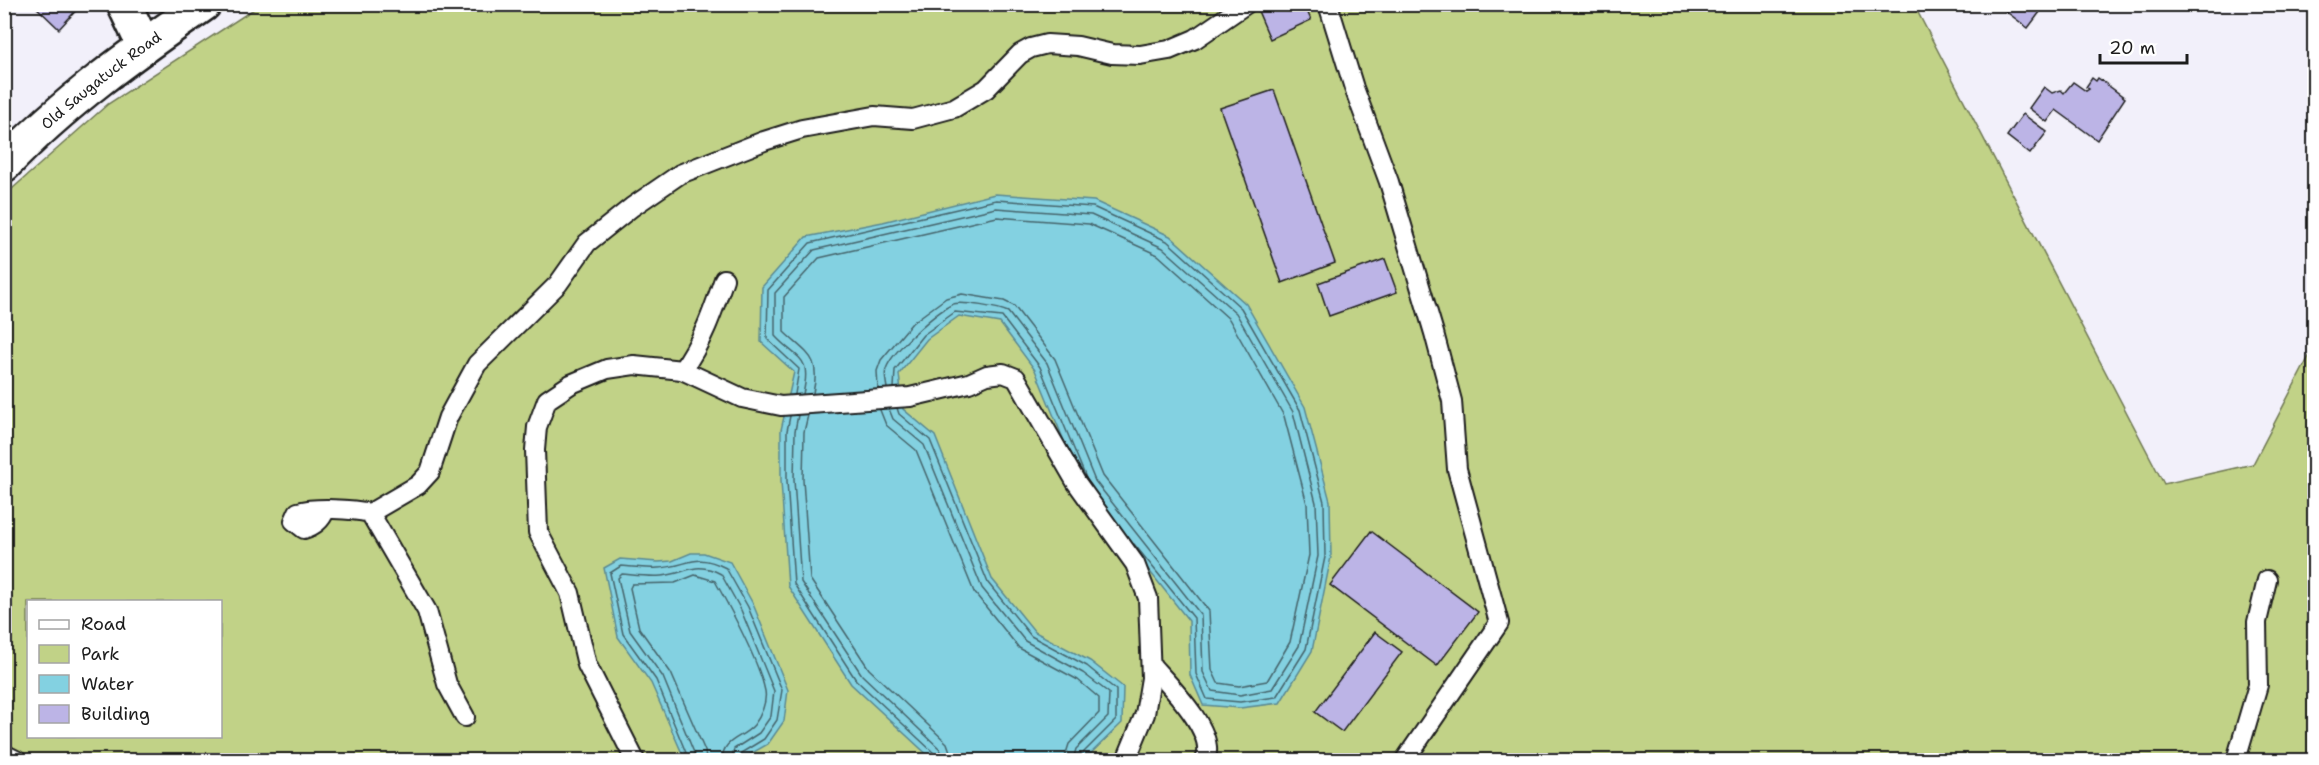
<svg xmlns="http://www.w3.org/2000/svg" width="2319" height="765" viewBox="0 0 2319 765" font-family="'Shantell Sans',sans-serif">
<rect width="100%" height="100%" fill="#f2f0fa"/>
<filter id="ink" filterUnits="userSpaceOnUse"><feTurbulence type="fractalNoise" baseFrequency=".0167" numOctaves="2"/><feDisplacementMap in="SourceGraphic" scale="12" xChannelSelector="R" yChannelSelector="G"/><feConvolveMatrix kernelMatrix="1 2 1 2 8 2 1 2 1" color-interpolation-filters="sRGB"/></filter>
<g filter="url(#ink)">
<!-- green -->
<path fill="#c1d287" stroke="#6e7752" stroke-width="1.5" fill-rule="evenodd" d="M260,5h1654l250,479 89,-20 61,-117v413h-2309l-1,-564 104,-92zM28,602h192v134h-192z"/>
<!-- water -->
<g fill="#83d1e1" stroke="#5a8992" stroke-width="1.5">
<path d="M995,194l99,7 76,35 76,68 59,103 25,94 1,56 -19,94 -32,52 -40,5 -37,-3 -13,-30 -1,-54 -106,-134 -48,-117 -35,-47 -41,-7 -32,23 -28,35 4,35 32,27 57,143 43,53 55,29 33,26 -1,36 -38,37h-151l-82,-76 -63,-98 -7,-105v-51l13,-58 -33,-30 1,-55 44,-50 77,-15z"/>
<path d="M691,553h13l26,9 23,42 35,86 -4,31 -16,23 -28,16h-55l-34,-77 -33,-46 -14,-69 16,-9 38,3 14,-1z"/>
</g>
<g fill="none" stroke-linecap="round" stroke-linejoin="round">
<!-- shore -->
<g stroke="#45646b" stroke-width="1.5">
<path d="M894,388l1,-18 28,-35 32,-23 47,5 38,50 46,111"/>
<path d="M813,393c8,-36 -5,-38 -29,-61v-35l35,-39 178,-41 92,7 69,31 71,64 55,97 23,88 2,51 -19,87 -23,39 -28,5 -21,-3 -6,-13 -3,-59 -106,-135 -48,-117 -41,-53 -10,-5 -42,-7 -16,4 -34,25 -31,37 -4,11 1,18"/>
<path d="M795,394l4,-25 -32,-30 1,-49 42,-47 186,-43 97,7 74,34 74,67 59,102 24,92 1,55 -19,92 -30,48 -36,5 -33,-3 -11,-25 -2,-56 -60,-74"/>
<path d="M803,394c9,-39 -5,-33 -28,-58v-43l39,-43 182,-42 95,7 72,33 73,65 57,99 23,91 2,53 -19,90 -27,43 -32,6 -28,-4 -9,-19 -2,-57 -106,-134 -48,-118 -39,-51c-8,-4 -46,-11 -55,-8 -17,8 -61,47 -67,65 -2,6 0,13 1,19"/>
<path d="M897,408l2,6 31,26 58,143 43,53 56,30 29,24v30l-32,32 -4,8"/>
<path d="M889,409l4,10 31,26 58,143 43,53 58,32 26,20 -1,24 -32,32 -3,11"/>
<path d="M880,410l6,15 30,25 58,142 45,56 59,32 21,18v15l-30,31 -5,16"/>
<path d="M798,415l-3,16 -1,49 7,102 61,93 78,74 4,11"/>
<path d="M808,415l-4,17 -1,48 7,99 59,90 78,74 6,17"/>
<path d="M790,416l-3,15v50l7,103 62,96 79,74 2,6"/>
<path d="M689,760l-33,-80 -33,-46 -13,-61 11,-7c12,1 25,3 37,2 31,-1 35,-17 68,0l22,39 34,83 -5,30 -13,19 -23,14 -2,7"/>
<path d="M697,760l-34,-83 -33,-46 -12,-53 4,-4c12,1 26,3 39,2 25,-2 34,-16 60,-2l20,36 33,81 -3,25 -12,17 -25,16 -3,11"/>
<path d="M706,760l-1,-9 -34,-78 -32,-45 -9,-40 2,-4 43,-1 20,-8 20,6c15,27 44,80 50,110 2,11 -4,25 -11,34 -12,14 -31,13 -32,35"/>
</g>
</g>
<!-- building -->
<g fill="#bcb4e6" stroke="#1c1c1c" stroke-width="1.5">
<path d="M33,4h49l-23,25z"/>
<path d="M1255,4h49l7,16 -41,19z"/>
<path d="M2001,4h45l-18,24 -28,-21z"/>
<path d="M2092,78l4,3 2,-3 27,20 -28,42 -41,-30 -9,12 -18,-14 15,-21 8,6 9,-3 3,3 9,-11 13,9 3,-2 -3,-2z"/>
<path d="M1274,90l61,173 -53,20 -62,-175z"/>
<path d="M2023,114l24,18 -17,22 -23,-18z"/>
<path d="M1385,259l12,33 -68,24 -11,-33z"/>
<path d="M1371,531l107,81 -41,54 -107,-81z"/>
<path d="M1375,632l27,20 -60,80 -27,-20z"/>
</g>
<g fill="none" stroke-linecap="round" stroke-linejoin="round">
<defs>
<g id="lane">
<path d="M1328,4l26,84 35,94 45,151 18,68 5,68 42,154 -94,137"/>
<path d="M682,370l60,28 39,8 129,-9 59,-14 18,-8 16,-2 13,5 60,104 59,82 13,34 3,80 -6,36 -19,46"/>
<path d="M325,511c-4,10 -11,15 -21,18l-10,-8 4,-9c17,-5 54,-3 72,1l57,98 20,73 18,33"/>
<path d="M370,513l48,-28 12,-13 18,-55 29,-53 81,-80 29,-41 45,-36 48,-33 84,-33 38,-12 72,-13 39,3 41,-11 32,-19 34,-35 11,-6 16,-4 31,2 34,8 28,1 29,-5 26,-11 51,-35"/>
<path d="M1151,665c18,20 67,68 54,95"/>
<path d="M4,754l12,6"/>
<path d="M635,760l-48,-95 -17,-72 -32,-61 -3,-82 2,-23 10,-27 24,-16 36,-15 27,-4 48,5c20,-27 31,-59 42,-91"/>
<path d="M2236,760l22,-75 -1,-63 10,-42"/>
</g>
<g id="street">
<path d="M124,4l20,42"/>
<path id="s1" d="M4,165c59,-62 129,-112 200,-161"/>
</g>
</defs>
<!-- lane casing -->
<use href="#lane" stroke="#1c1c1c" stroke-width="22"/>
<!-- street casing -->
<use href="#street" stroke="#1c1c1c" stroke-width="38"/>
<!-- lane -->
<use href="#lane" stroke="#fff" stroke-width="18"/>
<!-- street -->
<use href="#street" stroke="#fff" stroke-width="33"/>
</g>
</g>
<g text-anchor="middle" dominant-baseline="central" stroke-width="4.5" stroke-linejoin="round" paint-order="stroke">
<!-- street labels -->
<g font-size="15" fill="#1c1c1c" stroke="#fff">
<text stroke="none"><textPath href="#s1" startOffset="129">Old Saugatuck Road</textPath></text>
</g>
</g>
<!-- margin -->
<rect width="2319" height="765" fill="none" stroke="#fff" stroke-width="24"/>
<rect x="12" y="12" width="2295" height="741" fill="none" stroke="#1c1c1c" stroke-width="2" filter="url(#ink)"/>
<!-- legend -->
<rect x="27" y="600" width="195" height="138" fill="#ffffff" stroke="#a4a4a4" stroke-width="1.5"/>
<rect x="39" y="620" width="30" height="9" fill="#ffffff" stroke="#a4a4a4" stroke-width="1.5"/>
<text x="81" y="630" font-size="18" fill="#1c1c1c">Road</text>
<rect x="39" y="645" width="30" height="18" fill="#c1d287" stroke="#a4a4a4" stroke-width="1.5"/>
<text x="81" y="660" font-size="18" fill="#1c1c1c">Park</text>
<rect x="39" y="675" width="30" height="18" fill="#83d1e1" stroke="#a4a4a4" stroke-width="1.5"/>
<text x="81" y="690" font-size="18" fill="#1c1c1c">Water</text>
<rect x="39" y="705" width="30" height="18" fill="#bcb4e6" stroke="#a4a4a4" stroke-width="1.5"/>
<text x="81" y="720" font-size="18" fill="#1c1c1c">Building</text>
<!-- scale -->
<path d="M2100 54v9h87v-9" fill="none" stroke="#1c1c1c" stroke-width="3"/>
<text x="2109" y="54" font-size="18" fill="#1c1c1c" stroke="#ffffff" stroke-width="4.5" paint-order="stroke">20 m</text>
</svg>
